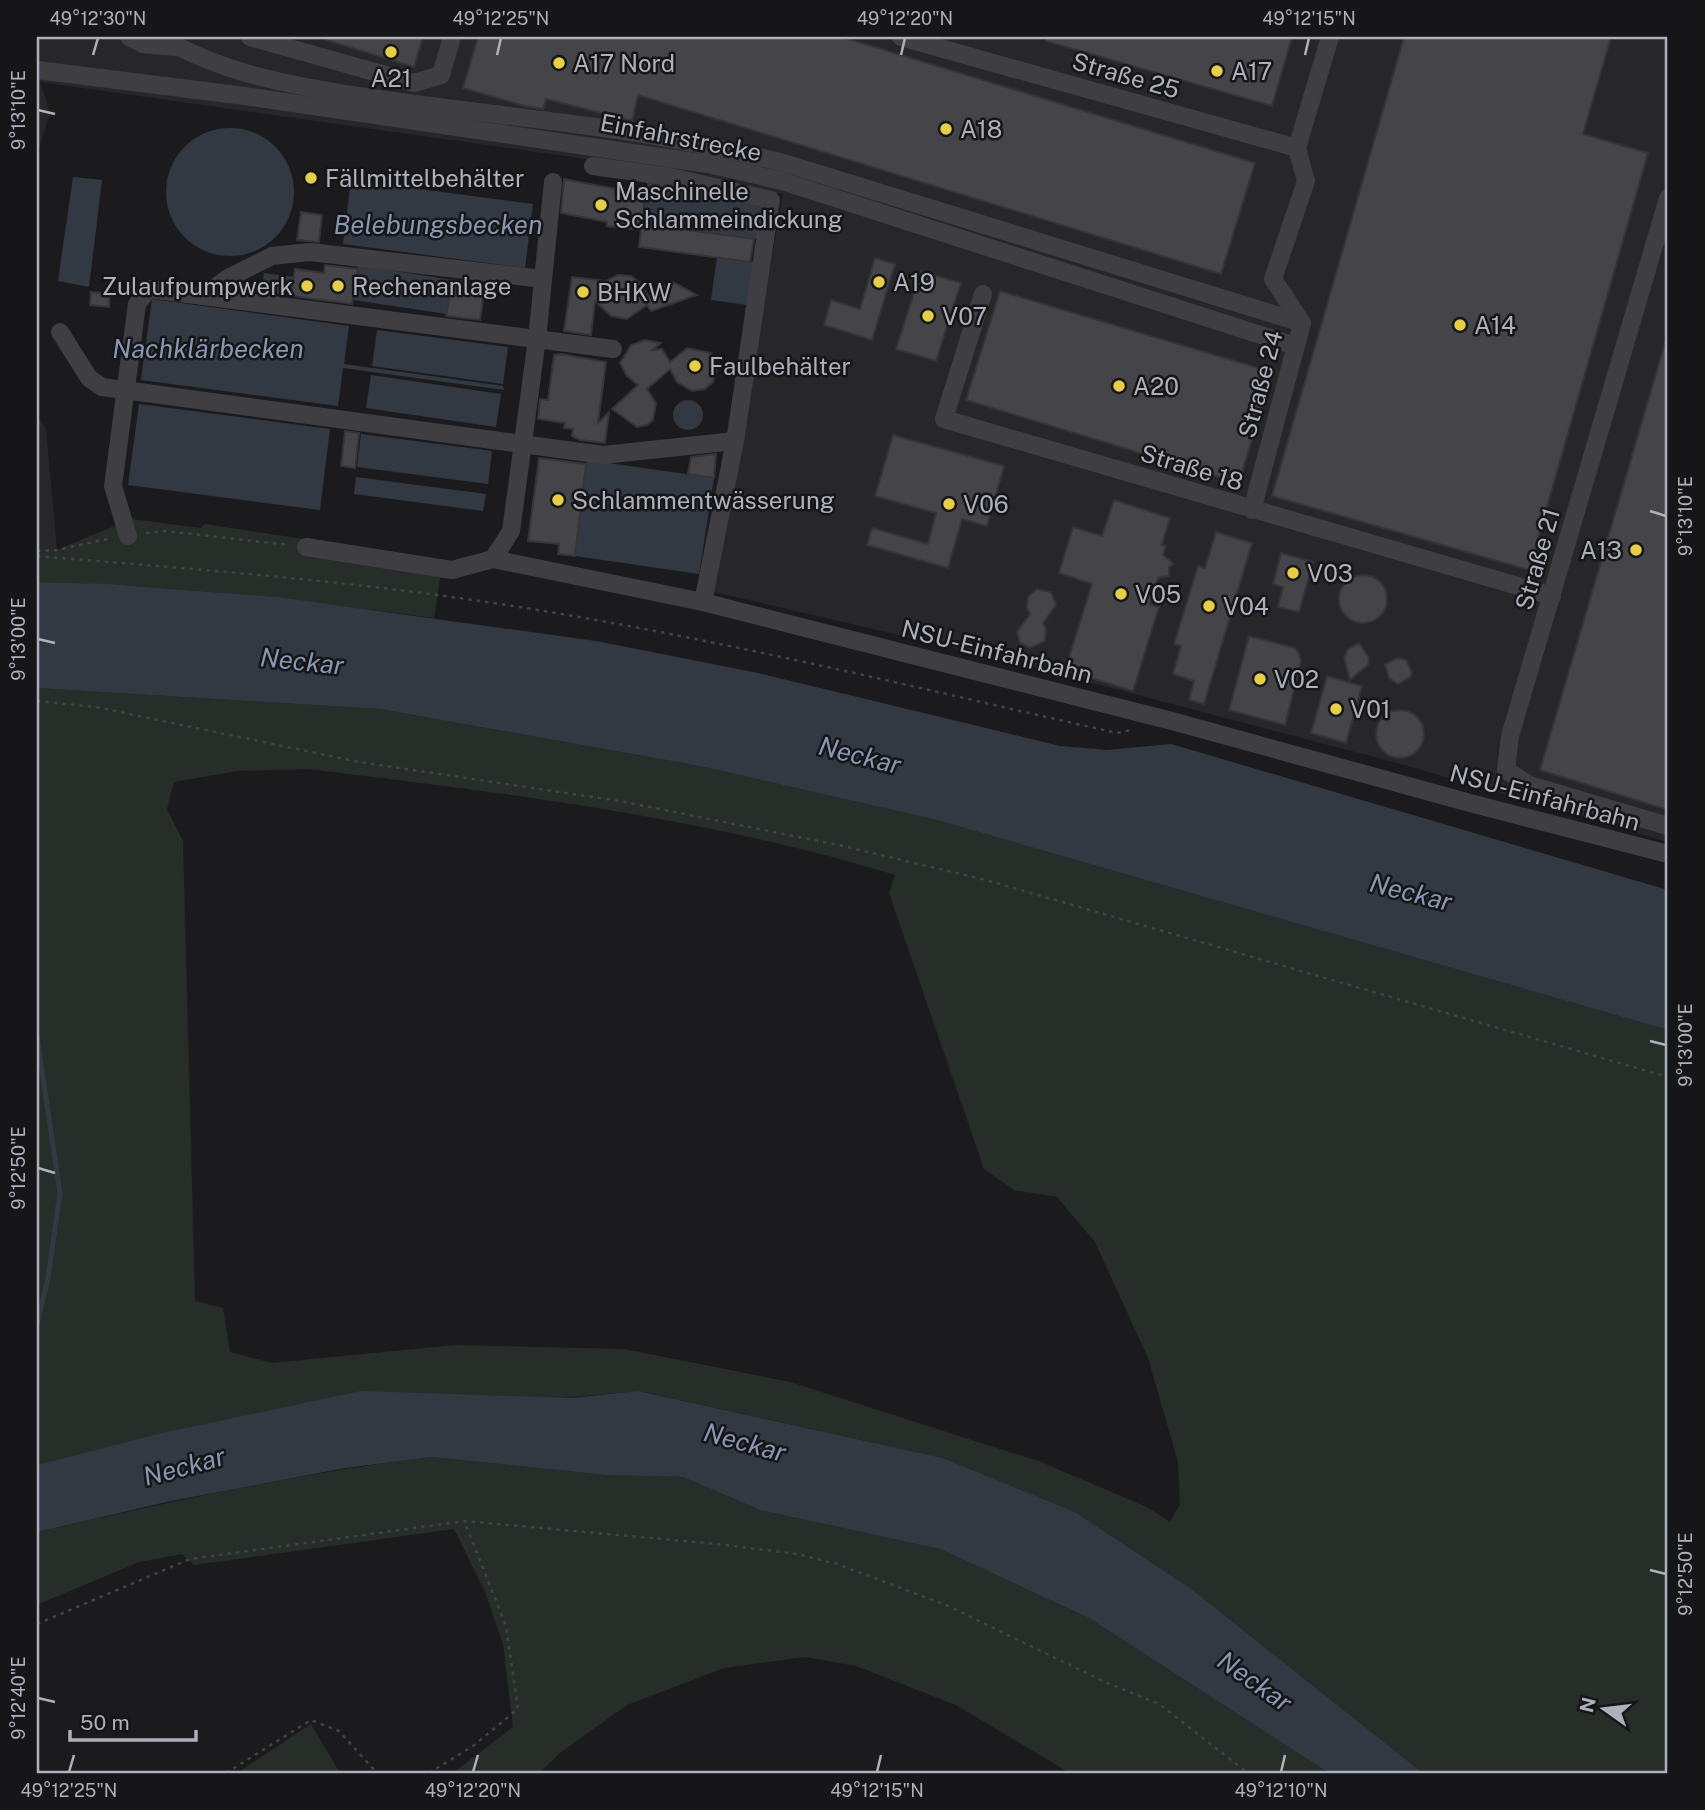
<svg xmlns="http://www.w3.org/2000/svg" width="1705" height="1810" viewBox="0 0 1705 1810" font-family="'Public Sans',sans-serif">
<rect width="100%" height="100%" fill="#1b1b1d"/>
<!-- built -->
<g fill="#27272a">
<path d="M37,37h1631v805l-267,-78 -416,-109 -271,-63 69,-398 -204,-36 -539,-76 10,31 -13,42z"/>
<path d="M37,415l9,14 11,121h-20z"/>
</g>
<!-- green -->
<g fill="#272e29" fill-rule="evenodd">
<path d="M131,519l70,9 4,-4 238,36 -9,58c-132,-18 -264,-33 -397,-36v-32h20z"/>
<path d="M37,688l343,21 320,57 237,54 731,210v743h-245l-233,-185 -115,-76 -132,-54 -304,-67 -486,44 -116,30zM309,769c196,24 396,48 586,106l-6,18 95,276 30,21 43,7 38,45 53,116 30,104 2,42 -10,18 -23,-15 -106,-45 -251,-80 -166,-33 -169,-4 -183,18 -42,-11 -7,-44 -28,-7 -12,-460 -16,-32 7,-27 63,-11z"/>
<path d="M432,1457l174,18 77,2 77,33 180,39 149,69 240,155h-259l-114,-68 -100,-39 -51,-9 -81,11 -97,37 -66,47 -22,21h-86l60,-46 -10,-83 -18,-52 -31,-63 -260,36 -12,-11 -43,8 -102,43v-73c131,-30 262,-59 395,-75z"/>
<path d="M311,1724l29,49h-103z"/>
</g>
<!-- water -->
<g fill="#333942">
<circle cx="230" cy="192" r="64"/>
<path d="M73,177l29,3 -13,107 -31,-6z"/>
<path d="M648,179l72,15 41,13 -4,32 -115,-15z"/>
<path d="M351,180l182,24 -8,64 -182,-24z"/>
<path d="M717,257l37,5 -7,43 -36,-5z"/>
<path d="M358,265l94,15 -5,34 -94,-14z"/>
<path d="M264,273l30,4 -3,18 -30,-3z"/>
<path d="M152,299l197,27 -5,38 159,22 1,4 -161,-22 -5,38 -197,-26z"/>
<path d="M377,330l131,17 -5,37 -131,-18z"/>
<path d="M371,375l130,19 -5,33 -130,-19z"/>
<circle cx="688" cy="415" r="15"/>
<path d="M139,404l191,25 -10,81 -192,-25z"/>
<path d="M361,434l131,17 -4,33 -131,-17z"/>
<path d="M587,460l127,18 -15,96 -124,-18z"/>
<path d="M356,477l130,17 -3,17 -129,-17z"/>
<path d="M37,582l70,2 170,13 319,44 162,32 302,73 47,4 64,-6 497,146v140l-731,-210 -237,-54 -320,-57 -343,-21z"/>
<path d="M361,1391l210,7 67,-7 305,67 132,54 115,76 233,185h-94l-240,-155 -149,-69 -180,-39 -77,-33 -77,-2 -174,-18 -87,11 -174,33 -134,31v-67l116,-30z"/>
</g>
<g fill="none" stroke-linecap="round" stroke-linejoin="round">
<!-- stream -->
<path stroke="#333942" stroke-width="5" d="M37,1037l23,156 -12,85 -11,46"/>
</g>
<!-- building -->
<g fill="#454549" stroke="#353538" stroke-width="2">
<path d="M326,37h97l-9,30 -88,-27z"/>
<path d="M478,37h364l413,126 -34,111 -583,-179 -6,26 -86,-22 -3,10 -18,-3 -62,-18z"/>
<path d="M1046,37h246l-20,69 -226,-65z"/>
<path d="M1404,37h207l-28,97 65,19 -119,417 -257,-74z"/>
<path d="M564,179l52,10 -1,5 30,3 -3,27 112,15 -4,23 -111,-15 2,-17 -34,-4v-4l-46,-9z"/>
<path d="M301,212l21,3 -3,27 -22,-2z"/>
<path d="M875,258l20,6 -23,76 -48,-15 7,-25 29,9z"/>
<path d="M325,265l33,4 -6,35 -61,-8 4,-27 29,4z"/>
<path d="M921,271l40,12 -25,78 -40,-12z"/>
<path d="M618,275l13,1 8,6 10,15 10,-10 14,-5 24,13 -46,16 -4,-6 -20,14 -16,-3 -16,-15 -4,34 -27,-4 8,-54 34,4z"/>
<path d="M452,280l33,5 -5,35 -34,-4z"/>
<path d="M1000,291l272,81 -33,111 -273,-83z"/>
<path d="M91,292l19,2 -1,13 -19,-2z"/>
<path d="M645,340l16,3 -9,7 10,-1 8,13 17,-14 24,5 6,16 -4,13 -8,7 -13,2 -15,-9 -7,-13 -23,20 9,14 -3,17 -6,5 -10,2 -25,-18 26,-24 -11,-9 -7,-13 11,-18z"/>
<path d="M1665,343l3,1v466l-128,-40z"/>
<path d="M561,354l45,8 -8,61 11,-11 -4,31 -25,-3 -8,-4 1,-7 -9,-1 1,-5 -27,-4 2,-20 8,1 6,-45z"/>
<path d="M345,431l14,2 -4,35 -14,-2z"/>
<path d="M893,435l111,31 -17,60 -25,-7 -14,49 -81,-23 5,-17 56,16 8,-31 -61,-17z"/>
<path d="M716,454l-2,24 -26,-4 3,-17z"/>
<path d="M539,458l47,6 -11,92 -17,-2 1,-10 -31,-3z"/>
<path d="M1114,500l56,18 -8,27 4,1 -3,9 11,9 -5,3v9l-11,2 -8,26 9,3 -26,84 -68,-21 27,-86 -33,-11 14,-46 29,9z"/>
<path d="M1216,532l36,11 -48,161 -15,-4 5,-19 -21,-7 8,-28 -7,-2 24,-78 7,2z"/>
<path d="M1281,553l32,9 -14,50 -21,-5 5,-20 -10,-3z"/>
<circle cx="1363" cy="599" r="24"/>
<path d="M1037,589l14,3 5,13 -13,18 3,6 -1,12 -15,7 -10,-5 -3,-11 13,-18 -3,-6 1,-11z"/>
<path d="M1249,636l46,12 4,5 2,8 -16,64 -56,-15z"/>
<path d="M1359,643l10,15 -1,7 -18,15 -6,-22 4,-9z"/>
<path d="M1398,658l8,2 6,12 -2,5 -12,7 -9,-6 -4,-14z"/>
<path d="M1327,676l35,10 -16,57 -35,-10z"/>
<circle cx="1400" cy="734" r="24"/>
</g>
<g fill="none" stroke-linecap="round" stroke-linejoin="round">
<!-- path -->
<g stroke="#424248" stroke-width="2.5" stroke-dasharray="3.5 5" stroke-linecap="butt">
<path d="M146,533l19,-2 124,14"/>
<path d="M37,551l20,-1 55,-12"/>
<path d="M37,556c141,12 282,22 422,42 222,31 440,86 658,135l14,-3"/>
<path d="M37,701l59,6 263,55 261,39 223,45 143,34 682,197"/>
<path d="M37,1624l153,-65 275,-38 252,23 80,10 40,10 109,41 159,77 54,22 89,69"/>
<path d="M226,1773l85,-53 28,11 38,42"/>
<path d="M429,1773l44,-27 45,-37 -12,-83 -41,-103"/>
</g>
<!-- minor -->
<g stroke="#3e3e43" stroke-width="18">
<path d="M129,37l14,7 31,3"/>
<path d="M161,37c60,36 129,48 197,59 79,12 158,20 238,31 63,8 125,21 188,36l518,160"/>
<path d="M250,37l164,46 27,-8 11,-38"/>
<path d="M901,37l396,111"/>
<path d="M37,70l208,26 463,68 74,17 513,165"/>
<path d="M593,166l78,11 100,23 -36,241 -32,161"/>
<path d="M1668,198l-158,538 -4,34 23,15 139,41"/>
<path d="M983,294l-39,125 608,177"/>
<path d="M203,296l25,-18 44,-22 38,-4 233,27"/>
<path d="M60,332l29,46 13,9 501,68 132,-14"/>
<path d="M1252,510l50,-187 -29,-44 33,-98 -9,-33 33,-111"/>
<path d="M128,536l-15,-50 24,-182 12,-15 464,60"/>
<path d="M306,547l146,23 41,-11 210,43 469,119 298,82 198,51"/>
<path d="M493,559l18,-28 26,-192 16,-157"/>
</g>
</g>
<!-- ticks -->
<path fill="none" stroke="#aeb0bb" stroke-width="2.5" d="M93,55l5,-17M497,55l4,-17M901,55l4,-17M1305,55l4,-17M38,110l17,4M1650,511l16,5M38,639l17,4M1650,1041l16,4M38,1168l17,5M1650,1570l16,4M38,1698l17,4M69,1772l5,-17M473,1772l5,-17M877,1772l4,-17M1281,1772l4,-17"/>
<!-- markers -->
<g fill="#e6ce49" stroke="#161518" stroke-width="2.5">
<circle cx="391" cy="52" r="7"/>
<circle cx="559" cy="63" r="7"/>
<circle cx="1217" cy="71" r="7"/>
<circle cx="946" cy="129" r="7"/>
<circle cx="311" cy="178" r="7"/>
<circle cx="601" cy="205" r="7"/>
<circle cx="879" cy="282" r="7"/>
<circle cx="307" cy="286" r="7"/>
<circle cx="338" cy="286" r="7"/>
<circle cx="583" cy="292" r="7"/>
<circle cx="928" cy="316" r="7"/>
<circle cx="1460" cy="325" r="7"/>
<circle cx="695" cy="366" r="7"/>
<circle cx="1119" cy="386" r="7"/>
<circle cx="558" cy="500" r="7"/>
<circle cx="949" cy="504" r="7"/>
<circle cx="1636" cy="550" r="7"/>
<circle cx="1293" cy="573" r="7"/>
<circle cx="1121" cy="594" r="7"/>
<circle cx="1209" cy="606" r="7"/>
<circle cx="1260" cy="679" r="7"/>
<circle cx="1336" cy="709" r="7"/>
</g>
<g text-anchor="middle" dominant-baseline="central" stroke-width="5" stroke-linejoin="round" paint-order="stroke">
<!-- poi labels -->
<g font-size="24" fill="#aeb0bb" stroke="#161518" text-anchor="start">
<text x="573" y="63">A17 Nord</text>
<text x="1231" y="71">A17</text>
<text x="391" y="78" text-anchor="middle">A21</text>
<text x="960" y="129">A18</text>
<text x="325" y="178">Fällmittelbehälter</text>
<text x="615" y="191">Maschinelle<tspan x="615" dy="28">Schlammeindickung</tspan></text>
<text x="893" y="282">A19</text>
<text x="293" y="286" text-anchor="end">Zulaufpumpwerk</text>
<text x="352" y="286">Rechenanlage</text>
<text x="597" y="292">BHKW</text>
<text x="942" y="316">V07</text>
<text x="1474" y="325">A14</text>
<text x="709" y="366">Faulbehälter</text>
<text x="1133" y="386">A20</text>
<text x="572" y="500">Schlammentwässerung</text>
<text x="963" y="504">V06</text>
<text x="1622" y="550" text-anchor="end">A13</text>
<text x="1307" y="573">V03</text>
<text x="1135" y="594">V05</text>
<text x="1223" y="606">V04</text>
<text x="1274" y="679">V02</text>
<text x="1350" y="709">V01</text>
</g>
<!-- street labels -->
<g font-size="24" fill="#aeb0bb" stroke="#161518">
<text transform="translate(1126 75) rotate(16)">Straße 25</text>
<text transform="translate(681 137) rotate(11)">Einfahrstrecke</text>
<text transform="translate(1260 384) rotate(-75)">Straße 24</text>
<text transform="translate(1192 467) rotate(17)">Straße 18</text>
<text transform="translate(1537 559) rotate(-74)">Straße 21</text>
<text transform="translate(997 651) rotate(14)">NSU-Einfahrbahn</text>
<text transform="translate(1545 797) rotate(15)">NSU-Einfahrbahn</text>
</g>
<!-- water labels -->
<g font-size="26" font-style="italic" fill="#8897b3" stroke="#161518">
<text x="438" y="224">Belebungsbecken</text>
<text x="208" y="348">Nachklärbecken</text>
<text transform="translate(302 661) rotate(6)">Neckar</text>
<text transform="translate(860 755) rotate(14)">Neckar</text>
<text transform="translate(1411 892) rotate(14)">Neckar</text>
<text transform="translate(745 1442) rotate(15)">Neckar</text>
<text transform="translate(184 1466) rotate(-15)">Neckar</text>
<text transform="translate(1255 1681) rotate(35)">Neckar</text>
</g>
</g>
<!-- border -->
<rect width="1705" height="1810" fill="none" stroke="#161518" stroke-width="77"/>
<!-- north arrow -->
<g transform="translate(1604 1709) rotate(284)" stroke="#161518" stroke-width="5" paint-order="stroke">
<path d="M0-5L12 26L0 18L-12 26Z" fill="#aeb0bb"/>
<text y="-10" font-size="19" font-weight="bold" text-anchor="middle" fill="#aeb0bb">N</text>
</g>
<!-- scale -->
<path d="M70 1730v10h126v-10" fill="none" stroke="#aeb0bb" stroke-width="3.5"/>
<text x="80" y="1730" font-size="21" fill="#aeb0bb" stroke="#161518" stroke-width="5" paint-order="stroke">50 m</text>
<rect x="38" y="38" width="1628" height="1734" fill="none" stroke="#aeb0bb" stroke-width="2.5"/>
<g font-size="18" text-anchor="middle" fill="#aeb0bb">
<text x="98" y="25">49°12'30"N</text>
<text x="501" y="25">49°12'25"N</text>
<text x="905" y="25">49°12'20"N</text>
<text x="1309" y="25">49°12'15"N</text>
<text transform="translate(19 110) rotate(-90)" y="6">9°13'10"E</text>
<text transform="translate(1686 516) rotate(-90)" y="6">9°13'10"E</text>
<text transform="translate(19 639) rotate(-90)" y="6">9°13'00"E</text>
<text transform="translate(1686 1045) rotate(-90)" y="6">9°13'00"E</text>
<text transform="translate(19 1168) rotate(-90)" y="6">9°12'50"E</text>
<text transform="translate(1686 1574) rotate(-90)" y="6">9°12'50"E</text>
<text transform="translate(19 1698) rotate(-90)" y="6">9°12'40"E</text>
<text x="69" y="1797">49°12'25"N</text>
<text x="473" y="1797">49°12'20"N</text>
<text x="877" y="1797">49°12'15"N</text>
<text x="1281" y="1797">49°12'10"N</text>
</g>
</svg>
